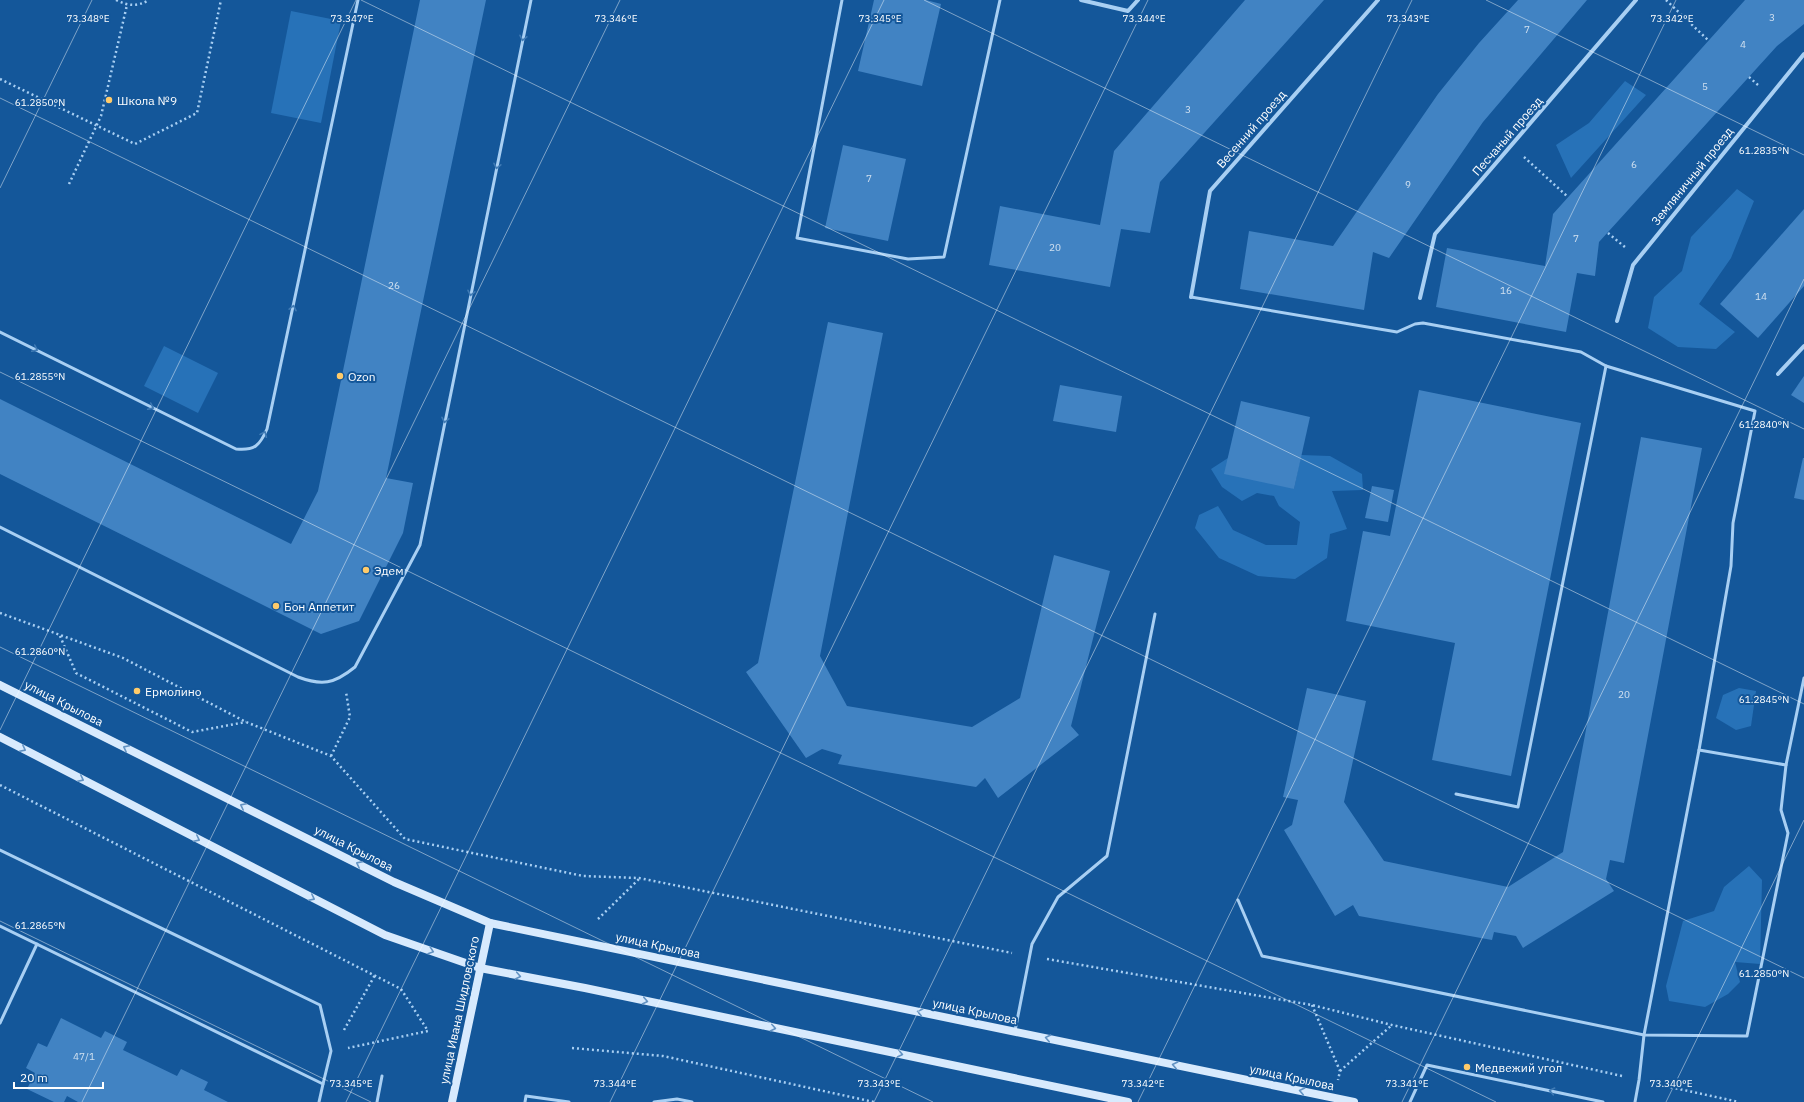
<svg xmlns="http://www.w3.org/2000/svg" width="1804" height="1102" viewBox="0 0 1804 1102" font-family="'IBM Plex Sans',sans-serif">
<rect width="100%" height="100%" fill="#14579a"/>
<!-- green -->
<g fill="#2772b8">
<path d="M291,11l50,10 -20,102 -50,-10z"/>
<path d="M1625,81l21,14 -75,83 -15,-33 33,-22z"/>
<path d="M1737,189l17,12 -23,57 -32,46 36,28 -19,17 -38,-2 -30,-19 6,-31 28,-26 9,-34z"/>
<path d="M164,346l54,27 -20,40 -54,-27z"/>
<path d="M1301,455l29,1 32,18 1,16 -31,1 15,38 -17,5 -3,24 -32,21 -37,-3 -39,-18 -24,-30 4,-13 19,-9 15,24 33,15h31l3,-23 -21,-16 -5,-10 -17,-3 -15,8 -20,-14 -11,-18 17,-11 66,31z"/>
<path d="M1739,688l17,3 -5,35 -15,4 -20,-12 7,-23z"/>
<path d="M1749,866l13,14 -2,84 -25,-2 5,20 -12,12 -23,13 -36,-6 -3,-15 17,-65 31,-10 10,-24z"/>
</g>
<!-- building -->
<g fill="#4183c3">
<path d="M420,0h66l-100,478 27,5 -10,50 -44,88 -38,13 -321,-160v-75l291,145 27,-53z"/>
<path d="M874,0h52l15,4 -19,82 -64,-15z"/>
<path d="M1245,0h79l-164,182 -10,51 -29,-4 -11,58 -121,-22 11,-59 100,19 14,-74z"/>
<path d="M1518,0h69l-104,122 -94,136 -16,-6 -9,58 -124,-21 9,-58 84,15 105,-152 41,-51z"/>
<path d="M1745,0h59v24l-27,22 -178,196 -4,34 -18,-3 -11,59 -130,-25 11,-59 98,18 8,-52z"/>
<path d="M843,145l63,14 -18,82 -63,-13z"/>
<path d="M1804,209v77l-46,52 -38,-34z"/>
<path d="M828,322l55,11 -63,323 27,50 125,21 48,-29 34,-143 56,16 -39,155 8,9 -81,63 -13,-20 -9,9 -138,-23 4,-9 -20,-6 -16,9 -60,-86 12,-9z"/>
<path d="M1804,376v27l-13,-8z"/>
<path d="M1060,385l62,11 -6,36 -63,-11z"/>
<path d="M1419,390l162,33 -70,353 -79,-16 23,-117 -109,-22 17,-90 27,5z"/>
<path d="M1241,401l69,16 -16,72 -70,-15z"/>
<path d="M1641,437l61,11 -78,415 -14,-3 -4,19 8,12 -91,57 -7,-12 -22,-4 -2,8 -133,-24 -6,-11 -18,11 -51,-86 8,-5 6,-25 -15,-3 24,-109 59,13 -22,101 40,59 124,26 55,-35z"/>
<path d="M1803,458h1v42l-10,-2z"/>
<path d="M1372,486l22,4 -6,32 -23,-4z"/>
<path d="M61,1018l40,20 4,-7 22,11 -4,8 54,26 4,-7 27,13 -4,8 24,12h-150l-11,-6 -3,6h-10l-27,-13 8,-16 -9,-5 12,-25 9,4z"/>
</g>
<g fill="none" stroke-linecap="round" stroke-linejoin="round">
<!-- path -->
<g stroke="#a8cff3" stroke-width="2.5" stroke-dasharray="2 3" stroke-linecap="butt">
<path d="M116,0c12,6 21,7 33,0"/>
<path d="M1666,0l43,41"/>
<path d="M1749,77l9,8"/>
<path d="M0,79l135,65 62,-31 24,-113"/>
<path d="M1524,157l44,40"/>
<path d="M69,184l32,-68 26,-111"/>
<path d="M1608,233l18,15"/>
<path d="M0,613l123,45 123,64 85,34 74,83 178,37 56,2 373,75"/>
<path d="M60,636l16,37 116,59 54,-10"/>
<path d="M331,756l19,-39 -4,-25"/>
<path d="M0,785l401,204 27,42 -80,17"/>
<path d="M598,919l41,-40"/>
<path d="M1047,959l265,46 80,20 230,51"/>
<path d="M1312,1005l28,66 -2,9"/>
<path d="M344,1030l31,-55"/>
<path d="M572,1048l91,8 211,46"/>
<path d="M1340,1071l52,-46"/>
<path d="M1656,1084l83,18"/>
</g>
<!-- lane -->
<g stroke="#a8cff3" stroke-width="3">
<path d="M842,0l-45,238 111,21 36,-2 56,-257"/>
<path d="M1191,297l206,35 18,-8 8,-1 158,29 25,14 149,45 -22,112 -2,43 -32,184 -55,285 -5,45 -4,22"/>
<path d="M0,332l236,117c19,2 24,-4 31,-20l91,-429"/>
<path d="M0,527l298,150c24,9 36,7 57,-10l65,-122 111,-545"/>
<path d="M1699,750l87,15"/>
<path d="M1456,794l62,13 88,-441"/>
<path d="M0,850l320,155 11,46 -8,33"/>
<path d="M1238,900l24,56 382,79 103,1 41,-203 -7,-23 5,-45 18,-87"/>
<path d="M0,926l323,158 -4,18"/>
<path d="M0,1023l37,-79"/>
<path d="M1015,1031l17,-87 26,-47 49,-41 48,-242"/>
<path d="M377,1102l5,-26"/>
<path d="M525,1102l1,-6 43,6"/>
<path d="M654,1102l23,-3 15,3"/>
<path d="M1410,1102l17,-37 176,37"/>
</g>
<!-- street -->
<g stroke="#a8cff3" stroke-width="4">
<path d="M1081,0l47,11 10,-11"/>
<path d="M1191,297l19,-106 168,-191"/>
<path d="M1420,298l15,-64 201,-234"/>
<path d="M1617,321l16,-56 171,-211"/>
<path d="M1778,374l26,-28"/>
</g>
<!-- secondary -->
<g stroke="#d8eafd" stroke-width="8">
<path d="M0,685l394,197 96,41 864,179"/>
<path d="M0,737l385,198 95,33 105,20 543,114"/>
<path d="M452,1102l38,-179"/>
</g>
</g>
<!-- one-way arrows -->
<defs><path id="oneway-chevron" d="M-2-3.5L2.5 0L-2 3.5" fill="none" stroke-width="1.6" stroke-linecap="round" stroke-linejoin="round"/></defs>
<g stroke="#407bb5">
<use href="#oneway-chevron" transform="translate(523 38) rotate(102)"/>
<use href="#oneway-chevron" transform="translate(497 166) rotate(102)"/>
<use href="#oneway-chevron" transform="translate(471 293) rotate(102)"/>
<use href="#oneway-chevron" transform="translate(293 308) rotate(-78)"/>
<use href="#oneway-chevron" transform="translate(35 349) rotate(26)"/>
<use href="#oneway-chevron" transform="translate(151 407) rotate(26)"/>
<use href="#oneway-chevron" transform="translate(445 420) rotate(102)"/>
<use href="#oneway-chevron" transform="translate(264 434) rotate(-66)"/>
<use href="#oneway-chevron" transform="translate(1552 1091) rotate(-168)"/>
</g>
<g stroke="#6292c2">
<use href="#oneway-chevron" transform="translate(126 748) rotate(-153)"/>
<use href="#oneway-chevron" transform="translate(23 749) rotate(27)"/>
<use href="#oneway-chevron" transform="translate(81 779) rotate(27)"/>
<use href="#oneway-chevron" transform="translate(243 806) rotate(-153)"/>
<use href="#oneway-chevron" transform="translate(197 839) rotate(27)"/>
<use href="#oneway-chevron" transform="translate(359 864) rotate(-153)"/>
<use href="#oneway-chevron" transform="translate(312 898) rotate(27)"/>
<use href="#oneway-chevron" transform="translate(431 951) rotate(19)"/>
<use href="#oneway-chevron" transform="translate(518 976) rotate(11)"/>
<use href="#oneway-chevron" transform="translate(645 1001) rotate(12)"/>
<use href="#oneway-chevron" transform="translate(920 1012) rotate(-168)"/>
<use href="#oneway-chevron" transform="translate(773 1028) rotate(12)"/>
<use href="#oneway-chevron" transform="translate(1048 1038) rotate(-168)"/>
<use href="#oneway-chevron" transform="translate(900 1054) rotate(12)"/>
<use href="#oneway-chevron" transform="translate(1175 1065) rotate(-168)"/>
<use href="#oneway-chevron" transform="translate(1302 1091) rotate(-168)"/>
</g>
<!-- ticks -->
<path fill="none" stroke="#fff" stroke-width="1" stroke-opacity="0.45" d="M361,0l1443,704M924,0l880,429M1486,0l318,155M0,98l1804,880M0,188l92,-188M0,372l1496,730M0,647l933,455M0,730l356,-730M0,921l371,181M82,1102l538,-1102M346,1102l538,-1102M610,1102l538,-1102M874,1102l538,-1102M1138,1102l538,-1102M1402,1102l402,-823M1666,1102l138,-282"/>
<!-- markers -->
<g fill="#ffcb6a" stroke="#14579a" stroke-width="1.5">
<circle cx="109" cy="100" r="4"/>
<circle cx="340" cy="376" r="4"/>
<circle cx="366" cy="570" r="4"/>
<circle cx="276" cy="606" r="4"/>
<circle cx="137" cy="691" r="4"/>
<circle cx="1467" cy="1067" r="4"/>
</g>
<g text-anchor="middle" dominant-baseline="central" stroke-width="4" stroke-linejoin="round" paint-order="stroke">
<!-- number labels -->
<g font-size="10" fill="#d0e0f0">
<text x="1772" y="17">3</text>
<text x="1527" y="29">7</text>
<text x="1743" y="44">4</text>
<text x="1705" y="86">5</text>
<text x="1188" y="109">3</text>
<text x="1634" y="164">6</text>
<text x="869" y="178">7</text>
<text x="1408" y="184">9</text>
<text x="1576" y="238">7</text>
<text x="1055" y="247">20</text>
<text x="394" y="285">26</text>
<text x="1506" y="290">16</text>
<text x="1761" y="296">14</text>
<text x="1624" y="694">20</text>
<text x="84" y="1056">47/1</text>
</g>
<!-- poi labels -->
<g font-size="12" fill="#fff" stroke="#14579a" text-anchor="start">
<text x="117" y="100">Школа №9</text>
<text x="348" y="376">Ozon</text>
<text x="374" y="570">Эдем</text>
<text x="284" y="606">Бон Аппетит</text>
<text x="145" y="691">Ермолино</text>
<text x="1475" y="1067">Медвежий угол</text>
</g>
<!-- street labels -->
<g font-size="12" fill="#fff" stroke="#14579a">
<text transform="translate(1251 129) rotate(-49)">Весенний проезд</text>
<text transform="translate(1507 136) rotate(-49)">Песчаный проезд</text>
<text transform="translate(1692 176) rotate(-51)">Земляничный проезд</text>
<text transform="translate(64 703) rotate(27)">улица Крылова</text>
<text transform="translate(354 848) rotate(27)">улица Крылова</text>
<text transform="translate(658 945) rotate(12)">улица Крылова</text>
<text transform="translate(459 1010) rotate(-78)">улица Ивана Шидловского</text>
<text transform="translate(975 1011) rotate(12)">улица Крылова</text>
<text transform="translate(1292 1077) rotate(12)">улица Крылова</text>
</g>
</g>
<g font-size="10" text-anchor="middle" fill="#fff" stroke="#14579a" stroke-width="4" stroke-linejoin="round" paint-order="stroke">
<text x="88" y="22">73.348°E</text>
<text x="352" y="22">73.347°E</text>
<text x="616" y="22">73.346°E</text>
<text x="880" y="22">73.345°E</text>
<text x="1144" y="22">73.344°E</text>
<text x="1408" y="22">73.343°E</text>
<text x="1672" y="22">73.342°E</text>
<text x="40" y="106">61.2850°N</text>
<text x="1764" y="154">61.2835°N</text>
<text x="40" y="380">61.2855°N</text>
<text x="1764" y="428">61.2840°N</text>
<text x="40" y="655">61.2860°N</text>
<text x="1764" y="703">61.2845°N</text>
<text x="40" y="929">61.2865°N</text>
<text x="1764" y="977">61.2850°N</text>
<text x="351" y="1087">73.345°E</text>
<text x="615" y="1087">73.344°E</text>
<text x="879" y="1087">73.343°E</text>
<text x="1143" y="1087">73.342°E</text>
<text x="1407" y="1087">73.341°E</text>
<text x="1671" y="1087">73.340°E</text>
</g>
<!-- scale -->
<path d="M14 1082v6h89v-6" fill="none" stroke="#ffffff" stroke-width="2"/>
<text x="20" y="1082" font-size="12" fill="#ffffff" stroke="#14579a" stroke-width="3" paint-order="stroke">20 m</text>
</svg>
